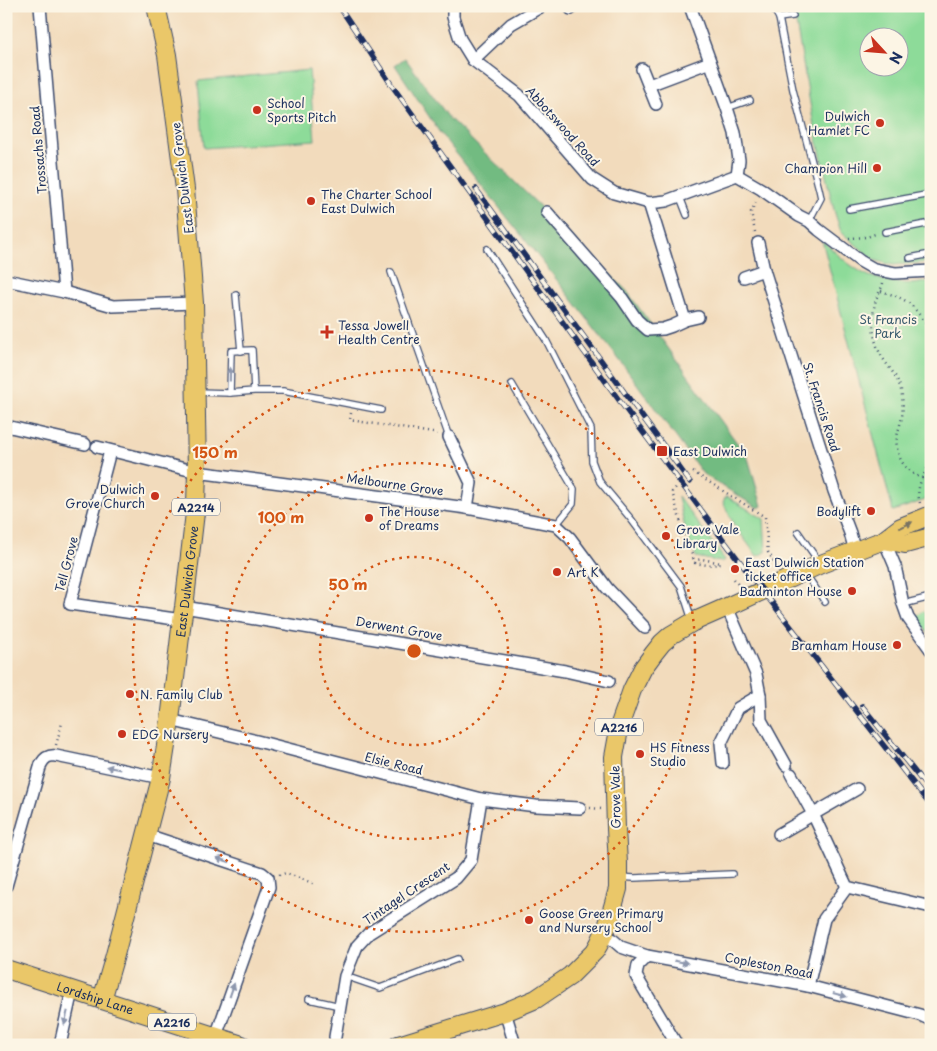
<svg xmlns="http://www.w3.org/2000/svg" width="937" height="1051" viewBox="0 0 937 1051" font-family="'Playpen Sans',sans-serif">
<rect width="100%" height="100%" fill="#fcf5e5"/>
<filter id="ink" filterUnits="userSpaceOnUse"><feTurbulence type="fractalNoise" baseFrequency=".02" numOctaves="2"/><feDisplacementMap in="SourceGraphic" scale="10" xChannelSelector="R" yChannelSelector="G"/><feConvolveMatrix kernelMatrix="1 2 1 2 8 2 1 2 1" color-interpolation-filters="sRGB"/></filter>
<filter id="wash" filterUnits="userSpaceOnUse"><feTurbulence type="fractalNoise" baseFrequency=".0096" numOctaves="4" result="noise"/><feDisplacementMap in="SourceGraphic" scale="20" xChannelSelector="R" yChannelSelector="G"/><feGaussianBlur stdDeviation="1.12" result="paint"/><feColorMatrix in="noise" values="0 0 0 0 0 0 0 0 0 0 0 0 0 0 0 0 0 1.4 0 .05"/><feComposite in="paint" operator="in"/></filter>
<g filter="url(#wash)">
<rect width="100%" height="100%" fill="#f2dbbc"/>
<!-- green -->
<g fill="#8ddb99" stroke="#54857c" fill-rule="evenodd">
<path d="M793,6h138v256l-38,3 -19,-5 -33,-28 -7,-22 -20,-84zM870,38h30v30h-30z"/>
<path d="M309,70l6,70 -111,8 -6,-67z"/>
<path d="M822,240c14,13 29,28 47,36 6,2 13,3 19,6l26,2 17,-3v217l-38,13z"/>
<path d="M678,496l47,64 -4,2 -25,-5 -10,-25 -8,-34z"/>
<path d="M726,496l38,23 2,33 -9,4 -23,-31 -11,-23z"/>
<path d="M924,611l7,10v16l-15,-20z"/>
</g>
<!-- forest -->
<path fill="#72bb81" stroke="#467570" d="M405,58l44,60 177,172 122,168 14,48 -4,2 -55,-34 -82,-112 -57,-73 -124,-156 -45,-68z"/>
</g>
<g filter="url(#ink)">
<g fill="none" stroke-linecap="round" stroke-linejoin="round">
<defs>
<g id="lane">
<path d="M772,6l7,12 14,72 26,99 2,9 -12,23"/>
<path d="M779,18l14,-2"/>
<path d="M727,108l23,-8"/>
<path d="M680,197l7,18"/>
<path d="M849,209l82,-15"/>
<path d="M885,232l46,-9"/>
<path d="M487,249l59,91 45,89 1,32 8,21 31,37 50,67 11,34"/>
<path d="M910,258l21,-4"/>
<path d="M391,272l58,165"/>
<path d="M236,295l5,56"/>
<path d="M512,384l62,105 -1,15 -17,21"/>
<path d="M254,391l-2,-41 -21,1 -1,42 24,-2h29l98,19"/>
<path d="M197,392l33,1"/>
<path d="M798,532l21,30"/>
<path d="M805,573l20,29"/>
<path d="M903,604l28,-7"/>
<path d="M619,877l15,1 98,-4"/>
<path d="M345,976l35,12 77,-29"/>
<path d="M309,999l31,7"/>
</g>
<g id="street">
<path d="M40,6l24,286"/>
<path d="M453,6v11l7,22 13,21 46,35 73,84 22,14 35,10 17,-2 71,-26"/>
<path d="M569,6l2,3"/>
<path d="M690,6l37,102 8,25 4,27 -2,15"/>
<path d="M473,60l38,-36 31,-18"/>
<path d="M642,69l14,35"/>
<path d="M649,85l61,-23"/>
<path d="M737,175l24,14 38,27 10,5 10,9 41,31 14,8 21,4 36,-2"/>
<path d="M649,203l36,117"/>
<path d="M547,212l75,86 15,22 11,10 15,-1 9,-3 13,-6 13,-3"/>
<path d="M758,243l6,27 37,117 33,104 16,42 5,18"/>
<path d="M744,277l20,-7"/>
<path d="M6,280l58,12 49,14 81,-3"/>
<path d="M6,426l79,18"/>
<path d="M449,437l22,46 -4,25"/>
<path d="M97,447l100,25 270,36 89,17 14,13 37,50 38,40"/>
<path d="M110,451l-40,153 112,16"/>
<path d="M884,540l11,26 8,38 5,14 23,32"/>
<path d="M184,607l381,64 44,10"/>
<path d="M760,695l1,25 25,45"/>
<path d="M170,720l95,23 216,56 55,7 44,2"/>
<path d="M723,763l-2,-20 17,-35 22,-13 -4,-21 -29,-67"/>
<path d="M791,774l22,40 34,73 84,20"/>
<path d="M779,834l78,-45"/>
<path d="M147,835l115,38 6,5 1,9 -53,149"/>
<path d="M6,886l35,-122c4,-7 8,-9 15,-8l105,22"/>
<path d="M603,935l10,5 8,7 26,9 161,30 112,29 11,5"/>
<path d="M647,956l-9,9 -2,11 41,69"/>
<path d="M808,986l16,-67 23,-32"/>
<path d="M505,1012l10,33"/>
<path d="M335,1037l10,-61 12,-30 12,-13 87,-55 15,-18 10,-61"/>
<path d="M60,1045l12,-54"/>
</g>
<g id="primary">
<path d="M884,540l21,4 26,-7"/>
<path id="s1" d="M6,969l236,76"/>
<path id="s2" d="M102,1000l13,-45 46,-177 9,-58 12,-100 2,-13 12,-103 1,-32 -3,-169 -9,-114 -18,-134 -11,-49"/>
<path d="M398,1045l107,-33 31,-13 34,-23 25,-25 4,-7 9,-20 10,-35v-26l-2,-34 -2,-72 6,-33 12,-34 11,-22 11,-15 8,-10 9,-8 22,-13 34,-15 94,-43 63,-24 17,-13 30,-12"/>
</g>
</defs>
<!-- lane casing -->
<use href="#lane" stroke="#3b496c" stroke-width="8"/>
<!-- street casing -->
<use href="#street" stroke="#3b496c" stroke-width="14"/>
<!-- primary casing -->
<use href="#primary" stroke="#3b496c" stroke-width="20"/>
<!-- path -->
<g stroke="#3b496c" stroke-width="2.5" stroke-dasharray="1 4" stroke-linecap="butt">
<path d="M755,232l-4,-20 6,-13"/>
<path d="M849,238l18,-1 11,-4"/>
<path d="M883,283c-1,5 -4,9 -6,14 -7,19 -5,43 5,60 7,11 16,20 19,33 2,9 2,19 1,27 -2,10 -7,20 -5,31 3,17 16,31 34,31"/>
<path d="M881,291c12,4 24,7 33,17 6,7 10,14 17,19"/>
<path d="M351,413l-1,7 89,14"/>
<path d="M693,472l72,45 3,35 10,16"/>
<path d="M679,484l-7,8 12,41 11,30 12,2 17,-1"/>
<path d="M920,503c-5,-16 3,-27 11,-41"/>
<path d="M695,563l2,-3 5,-1 19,4"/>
<path d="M734,579l5,7"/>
<path d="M56,745l6,-22"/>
<path d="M590,808l12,1"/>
<path d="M279,875l7,-2 29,11"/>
</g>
<!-- lane -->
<use href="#lane" stroke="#fff" stroke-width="5.5"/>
<!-- street -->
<use href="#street" stroke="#fff" stroke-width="11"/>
<!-- primary -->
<use href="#primary" stroke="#eac769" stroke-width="18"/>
<defs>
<g id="rail">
<path d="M339,6l54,81 231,320 113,151 194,248"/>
<path d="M476,189l214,293"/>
<path d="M862,706l69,86"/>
</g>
</defs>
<!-- rail casing -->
<use href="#rail" stroke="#1b2f5e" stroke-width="5.5"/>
<!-- rail -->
<use href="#rail" stroke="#fcf5e5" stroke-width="4" stroke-dasharray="11" stroke-linecap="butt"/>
</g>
<!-- one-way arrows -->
<defs><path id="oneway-solid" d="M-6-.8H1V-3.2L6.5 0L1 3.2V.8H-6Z" transform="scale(1.25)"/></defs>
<g fill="#8d97ae">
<use href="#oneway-solid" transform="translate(230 374) rotate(-89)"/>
<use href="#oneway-solid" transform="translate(113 768) rotate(-168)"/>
<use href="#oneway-solid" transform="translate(223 860) rotate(-162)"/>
<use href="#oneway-solid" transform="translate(681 962) rotate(11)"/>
<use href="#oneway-solid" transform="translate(232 990) rotate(-71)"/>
<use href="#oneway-solid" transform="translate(840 995) rotate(15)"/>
<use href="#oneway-solid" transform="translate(66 1018) rotate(103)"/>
</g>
<use fill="#787363" href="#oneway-solid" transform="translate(906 525) rotate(-26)"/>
</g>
<!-- distance rings -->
<g fill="none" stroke="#d45514" stroke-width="2.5" stroke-dasharray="2.5 5">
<circle cx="414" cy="651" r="94"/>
<circle cx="414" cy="651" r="188"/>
<circle cx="414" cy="651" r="281"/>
</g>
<!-- markers -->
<g fill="#c8321e" stroke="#fcf5e5" stroke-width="2">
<circle cx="257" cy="110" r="5"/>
<circle cx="880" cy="123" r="5"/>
<circle cx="877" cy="168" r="5"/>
<circle cx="311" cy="201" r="5"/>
<path d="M324.5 324.5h5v5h5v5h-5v5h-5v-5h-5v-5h5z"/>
<rect x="656" y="445" width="12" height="12" rx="2.5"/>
<circle cx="155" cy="496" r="5"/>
<circle cx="871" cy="511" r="5"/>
<circle cx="369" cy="518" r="5"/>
<circle cx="666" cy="536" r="5"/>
<circle cx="735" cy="569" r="5"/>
<circle cx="557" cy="572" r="5"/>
<circle cx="852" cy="591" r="5"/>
<circle cx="897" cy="645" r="5"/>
<circle cx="130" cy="694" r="5"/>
<circle cx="122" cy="734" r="5"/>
<circle cx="640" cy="754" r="5"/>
<circle cx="529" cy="920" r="5"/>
</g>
<g text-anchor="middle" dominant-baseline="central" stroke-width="4" stroke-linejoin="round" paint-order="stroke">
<!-- shield labels -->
<g fill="#fcf5e5" stroke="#5e6a86" stroke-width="1">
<rect x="172" y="498.5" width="48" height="17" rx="4"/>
<rect x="595" y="718.5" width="48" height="17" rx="4"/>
<rect x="148" y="1013.5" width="48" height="17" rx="4"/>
</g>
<g font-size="11" font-weight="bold" fill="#1b2f5e">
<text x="196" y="507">A2214</text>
<text x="619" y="727">A2216</text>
<text x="172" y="1022">A2216</text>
</g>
<!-- poi labels -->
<g font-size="12" fill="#1b2f5e" stroke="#fcf5e5" text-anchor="start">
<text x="267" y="103">School<tspan x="267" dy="14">Sports Pitch</tspan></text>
<text x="870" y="116" text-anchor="end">Dulwich<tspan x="870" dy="14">Hamlet FC</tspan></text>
<text x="867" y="168" text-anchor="end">Champion Hill</text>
<text x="321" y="194">The Charter School<tspan x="321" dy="14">East Dulwich</tspan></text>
<text x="338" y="325">Tessa Jowell<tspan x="338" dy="14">Health Centre</tspan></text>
<text x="673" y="451">East Dulwich</text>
<text x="145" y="489" text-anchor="end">Dulwich<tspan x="145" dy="14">Grove Church</tspan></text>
<text x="379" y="511">The House<tspan x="379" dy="14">of Dreams</tspan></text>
<text x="861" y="511" text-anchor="end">Bodylift</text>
<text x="676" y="529">Grove Vale<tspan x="676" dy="14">Library</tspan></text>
<text x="745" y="562">East Dulwich Station<tspan x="745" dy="14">ticket office</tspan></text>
<text x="567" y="572">Art K</text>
<text x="842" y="591" text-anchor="end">Badminton House</text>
<text x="887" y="645" text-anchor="end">Bramham House</text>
<text x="140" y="694">N. Family Club</text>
<text x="132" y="734">EDG Nursery</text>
<text x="650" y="747">HS Fitness<tspan x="650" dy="14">Studio</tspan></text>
<text x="539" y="913">Goose Green Primary<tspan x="539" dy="14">and Nursery School</tspan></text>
</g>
<!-- street labels -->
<g font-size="12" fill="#1b2f5e" stroke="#fcf5e5">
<text transform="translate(563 126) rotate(48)">Abbotswood Road</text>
<text transform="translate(38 150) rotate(-95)">Trossachs Road</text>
<text transform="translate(182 178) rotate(-97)">East Dulwich Grove</text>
<text transform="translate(822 407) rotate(72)">St. Francis Road</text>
<text transform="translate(395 484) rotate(8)">Melbourne Grove</text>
<text transform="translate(66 564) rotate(-75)">Tell Grove</text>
<text stroke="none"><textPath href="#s2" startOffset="428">East Dulwich Grove</textPath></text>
<text transform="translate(399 628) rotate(10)">Derwent Grove</text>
<text transform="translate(394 763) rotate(14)">Elsie Road</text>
<text transform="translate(615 797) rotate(-91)">Grove Vale</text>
<text transform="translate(406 893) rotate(-34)">Tintagel Crescent</text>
<text transform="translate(769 965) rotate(11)">Copleston Road</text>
<text stroke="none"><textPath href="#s1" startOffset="94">Lordship Lane</textPath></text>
</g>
<!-- park labels -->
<g font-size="12" fill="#385a6d" stroke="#fcf5e5">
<text x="888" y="319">St Francis<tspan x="888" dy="14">Park</tspan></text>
</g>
</g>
<circle cx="414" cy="651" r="8" fill="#d45514" stroke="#fcf5e5" stroke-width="2.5"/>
<g font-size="15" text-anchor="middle" font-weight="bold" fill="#d45514" stroke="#fcf5e5" stroke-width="4" stroke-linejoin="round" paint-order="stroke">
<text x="215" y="458">150 m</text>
<text x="281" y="523">100 m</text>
<text x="348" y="590">50 m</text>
</g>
<!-- margin -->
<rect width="937" height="1051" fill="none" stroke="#fcf5e5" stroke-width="25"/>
<!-- north arrow -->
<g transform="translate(884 52) rotate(116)"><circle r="24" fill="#fcf5e5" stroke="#a2a6af"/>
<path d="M0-4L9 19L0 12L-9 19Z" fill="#c8321e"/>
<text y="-8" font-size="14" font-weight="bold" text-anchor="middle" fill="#1b2f5e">N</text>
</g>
</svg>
